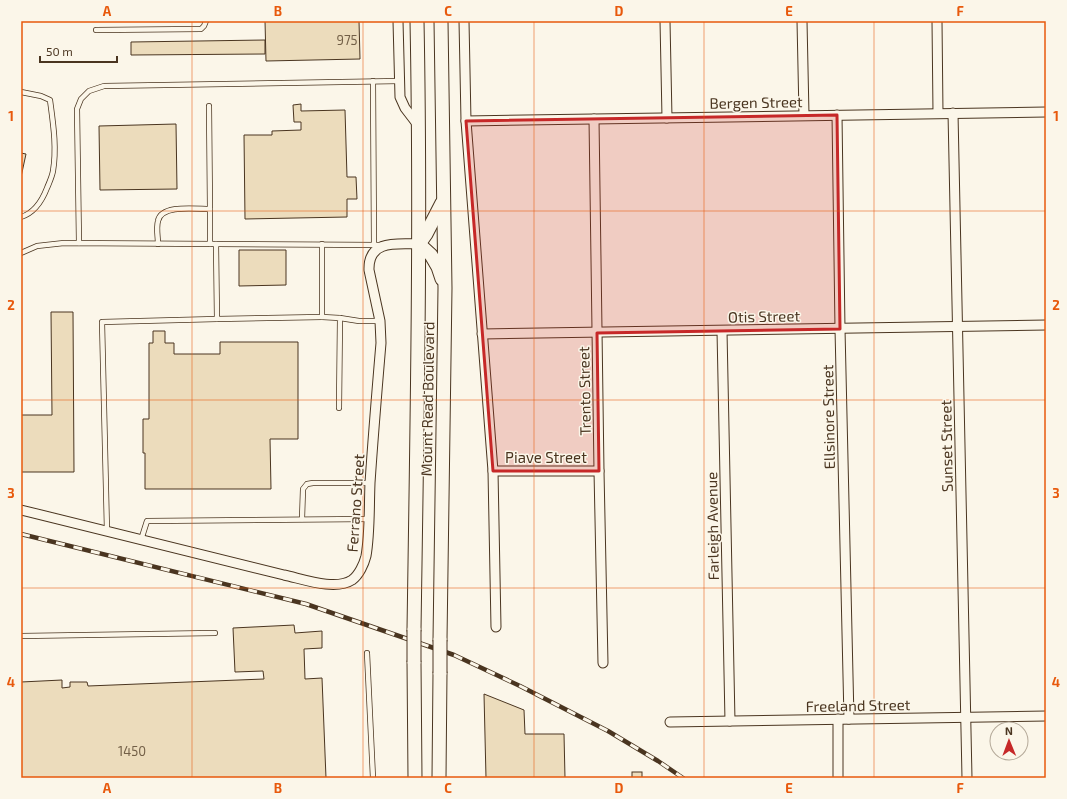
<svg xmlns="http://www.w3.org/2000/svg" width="1067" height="799" viewBox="0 0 1067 799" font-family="'Exo 2',sans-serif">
<rect width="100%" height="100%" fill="#fbf6e9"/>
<!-- building -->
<g fill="#ecdcbc" stroke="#4a3520">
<path d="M265,21h94l1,38 -94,2z"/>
<path d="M265,40v14l-134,1v-13z"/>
<path d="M301,104v7l44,-1 2,67h9l1,22h-10v18l-102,2 -1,-84h28v-4l29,-1v-8h-7l-1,-17z"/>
<path d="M176,124l1,65 -77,1 -1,-64z"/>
<path d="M21,153l5,1 -5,23z"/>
<path d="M239,250h47v35l-47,1z"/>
<path d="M51,312h22l1,160h-53v-57h31z"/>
<path d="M153,331h12v12h9v11h46v-12h78v97h-28l1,50h-126v-36h-2v-34h6v-76h4z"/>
<path d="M294,625l1,8 27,-2v17l-18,1 1,30 17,-1 4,100h-305v-96l41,-2v8l8,-1v-5h17l1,4 176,-7 -1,-8 -28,1 -2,-44z"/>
<path d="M484,694l40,16 1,24h39l1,44h-79z"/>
<rect x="632" y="772" width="10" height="6"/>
</g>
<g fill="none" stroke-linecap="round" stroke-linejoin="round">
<defs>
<g id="service">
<path d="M96,30l105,-1 3,-3 2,-5"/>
<path d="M373,81l1,164"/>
<path d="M21,92l20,4 9,4c3,23 7,47 3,71 -1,6 -4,12 -6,17 -5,13 -13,25 -26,29"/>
<path d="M209,106l1,103"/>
<path d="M79,243l-2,-134 4,-10 8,-8 15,-5 296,-5"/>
<path d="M158,244c0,-7 -2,-16 0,-23 3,-17 38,-12 52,-12v35"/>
<path d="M216,244l1,75 105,-2v-73"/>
<path d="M21,253l16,-7 27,-3 317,2"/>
<path d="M322,317l18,1 -1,90"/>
<path d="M340,318l19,3h21"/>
<path d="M302,519l1,-30 4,-5 6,-1h57"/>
<path d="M107,531l-5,-209 115,-3"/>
<path d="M141,540l6,-19 222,-2"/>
<path d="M21,636l194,-3"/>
<path d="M367,653l6,125"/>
</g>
<g id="minor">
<path d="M398,21l2,76 5,11 13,17"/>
<path d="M464,21l2,100 27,350 3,156"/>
<path d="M665,21l2,97"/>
<path d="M802,21l2,94"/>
<path d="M937,21l1,92"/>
<path d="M953,113l14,665"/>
<path d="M837,115l3,214 9,390"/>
<path d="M594,119l5,352 4,192"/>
<path d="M466,121l580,-9"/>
<path d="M722,331l8,390"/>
<path d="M482,334l564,-9"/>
<path d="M493,471h106"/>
<path d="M21,510l263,65c19,4 51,16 68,5 7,-5 12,-16 14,-24 4,-23 3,-49 4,-73 3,-46 7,-93 11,-140l-1,-22 -11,-51c-1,-31 29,-26 50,-26"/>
<path d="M838,719v59"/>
<path d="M670,722l376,-6"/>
</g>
<g id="secondary">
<path d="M419,244l12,11 7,12 4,12"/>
<path d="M419,244l7,-10 16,-31"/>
<path d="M414,630c3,-203 7,-406 3,-609"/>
<path d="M440,640l5,-352 -4,-267"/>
<path d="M414,662l1,116"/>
<path d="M439,778l1,-105"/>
</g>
</defs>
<!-- service casing -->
<use href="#service" stroke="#4a3520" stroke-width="6"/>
<!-- minor casing -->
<use href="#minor" stroke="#4a3520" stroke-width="11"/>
<!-- secondary casing -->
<use href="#secondary" stroke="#4a3520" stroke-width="15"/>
<!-- service -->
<use href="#service" stroke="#fbf6e9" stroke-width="4.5"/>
<!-- minor -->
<use href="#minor" stroke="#fbf6e9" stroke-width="9"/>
<!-- secondary -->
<use href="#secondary" stroke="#fbf6e9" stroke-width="13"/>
<defs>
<path id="rail" d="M21,534l285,70 148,51 66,31 88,45 50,30 25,17"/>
</defs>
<!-- rail casing -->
<use href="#rail" stroke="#4a3520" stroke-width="4.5"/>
<!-- rail -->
<use href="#rail" stroke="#fbf6e9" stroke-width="3" stroke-dasharray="9" stroke-linecap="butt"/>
<defs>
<g id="secondary-bridge">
<path d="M414,662v-32"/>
<path d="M440,673v-33"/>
</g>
</defs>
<!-- secondary-bridge casing -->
<use href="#secondary-bridge" stroke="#4a3520" stroke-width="15" stroke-linecap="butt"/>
<!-- secondary-bridge -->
<use href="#secondary-bridge" stroke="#fbf6e9" stroke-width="13"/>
</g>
<!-- marked area -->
<path fill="#c62828" fill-opacity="0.2" stroke="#c62828" stroke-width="3" stroke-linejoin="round" d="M837,115l3,214 -243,4 2,138h-106l-27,-350z"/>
<!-- grid -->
<path fill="none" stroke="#e8590c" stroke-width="1" stroke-opacity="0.55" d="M192,21v757M363,21v757M534,21v757M704,21v757M874,21v757M21,211h1025M21,400h1025M21,588h1025"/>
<g text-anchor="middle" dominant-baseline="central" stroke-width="3" stroke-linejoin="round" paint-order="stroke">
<!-- number labels -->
<g font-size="13" fill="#725f47">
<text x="347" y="40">975</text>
<text x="132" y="751">1450</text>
</g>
<!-- street labels -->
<g font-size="15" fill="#4a3520" stroke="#fbf6e9">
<text transform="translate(756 102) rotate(-1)">Bergen Street</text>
<text transform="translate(764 316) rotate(-1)">Otis Street</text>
<text transform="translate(584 391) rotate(-91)">Trento Street</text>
<text transform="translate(427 399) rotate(-89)">Mount Read Boulevard</text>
<text transform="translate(828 417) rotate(-91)">Ellsinore Street</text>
<text transform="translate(946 446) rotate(-91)">Sunset Street</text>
<text x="546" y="457">Piave Street</text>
<text transform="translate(355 503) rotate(-86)">Ferrano Street</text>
<text transform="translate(712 526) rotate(-91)">Farleigh Avenue</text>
<text transform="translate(858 705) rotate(-1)">Freeland Street</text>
</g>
</g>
<!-- border -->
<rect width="1067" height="799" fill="none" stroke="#fbf6e9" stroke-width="44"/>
<!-- north arrow -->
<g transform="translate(1009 741) rotate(359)"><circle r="19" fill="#fbf6e9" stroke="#b4a999"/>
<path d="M0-3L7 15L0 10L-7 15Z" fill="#c62828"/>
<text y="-6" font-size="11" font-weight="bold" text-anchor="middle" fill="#4a3520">N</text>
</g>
<!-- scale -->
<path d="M40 56v6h77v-6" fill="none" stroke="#4a3520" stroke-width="2"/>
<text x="46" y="56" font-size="12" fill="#4a3520" stroke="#fbf6e9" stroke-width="3" paint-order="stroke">50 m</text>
<rect x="22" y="22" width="1023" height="755" fill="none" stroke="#e8590c" stroke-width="1.5"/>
<g font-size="13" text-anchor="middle" font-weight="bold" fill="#e8590c">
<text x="107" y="16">A</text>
<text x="278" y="16">B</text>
<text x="448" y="16">C</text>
<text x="619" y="16">D</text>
<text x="789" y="16">E</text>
<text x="960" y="16">F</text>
<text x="11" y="121">1</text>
<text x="1056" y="121">1</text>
<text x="11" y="310">2</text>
<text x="1056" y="310">2</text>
<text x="11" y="498">3</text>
<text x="1056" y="498">3</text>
<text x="11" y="687">4</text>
<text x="1056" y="687">4</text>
<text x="107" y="793">A</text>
<text x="278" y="793">B</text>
<text x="448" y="793">C</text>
<text x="619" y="793">D</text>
<text x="789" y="793">E</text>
<text x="960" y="793">F</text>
</g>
</svg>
